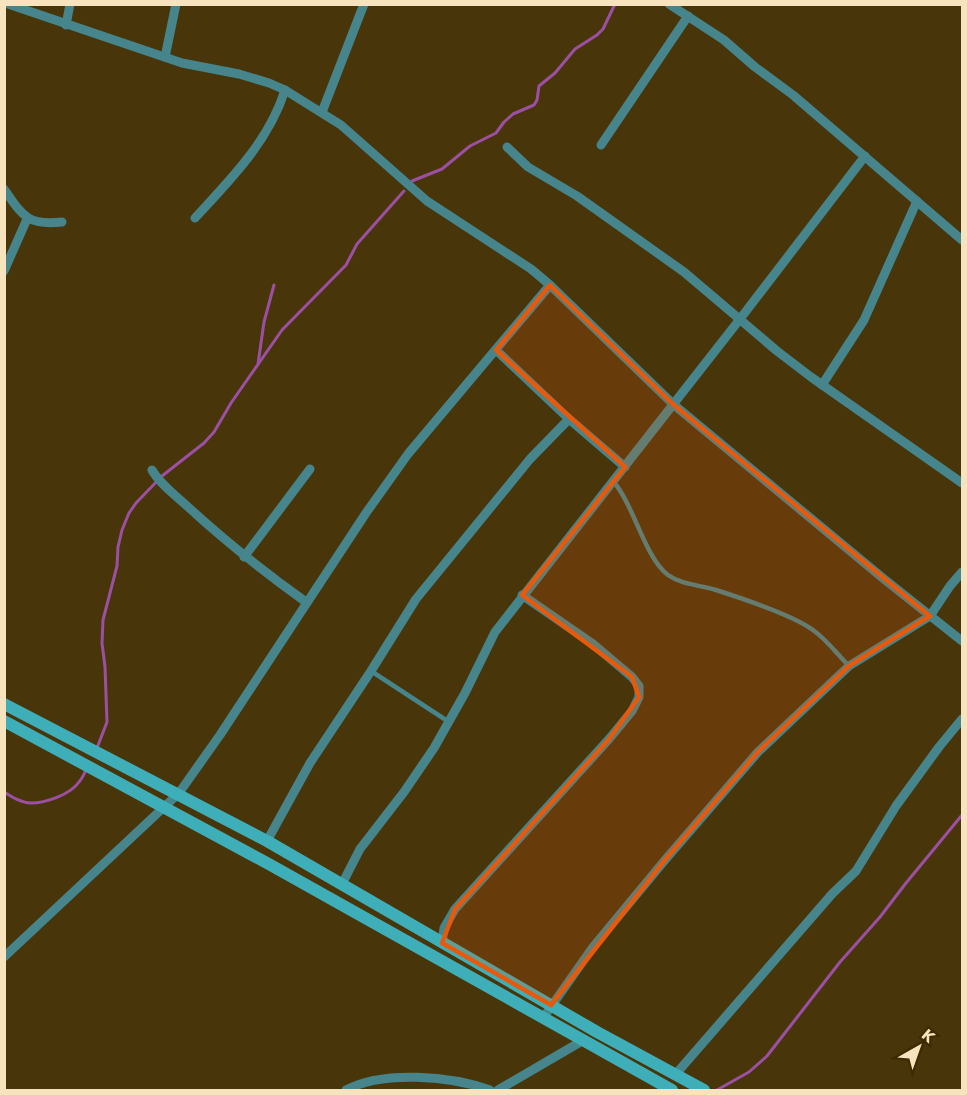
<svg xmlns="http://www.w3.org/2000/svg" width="967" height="1095" viewBox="0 0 967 1095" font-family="Jost,sans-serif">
<rect width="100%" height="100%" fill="#48350a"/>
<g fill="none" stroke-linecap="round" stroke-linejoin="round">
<!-- stream -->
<g stroke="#9b50a3" stroke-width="3">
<path d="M412,181l30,-12 28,-23 26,-13 8,-11 9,-8 21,-9 3,-5 2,-14 16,-13 20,-24 22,-14 6,-6 12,-25"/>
<path d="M258,364l6,-42 10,-37"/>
<path d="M97,748l10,-26 -2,-55 -3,-24 1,-23 14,-54 1,-19 4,-17 7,-17 7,-10 26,-27 42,-33 10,-11 17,-29 51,-73 64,-65 11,-21 47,-53"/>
<path d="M4,792c8,5 17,11 27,11 14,0 39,-8 48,-21 3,-3 5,-8 7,-12"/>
<path d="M717,1090l32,-18 18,-16 73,-94 40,-45 26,-34 56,-68"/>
</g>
<!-- service -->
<g stroke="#45858b" stroke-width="4.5">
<path d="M613,481c21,24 32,77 55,94 14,10 32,10 48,15 25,8 77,25 97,40 14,10 24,24 36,36"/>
<path d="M371,671l78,51"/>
</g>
<!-- minor -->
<g stroke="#45858b" stroke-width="9">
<path d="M8,4l174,59 57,11 30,9 16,7 56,35 86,76 104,68 19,16 123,119 211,175 78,62"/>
<path d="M669,4l55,36 31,27 38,28 169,145"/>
<path d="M66,25l4,-21"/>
<path d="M165,57l11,-53"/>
<path d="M322,112l42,-108"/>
<path d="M601,145l87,-129"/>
<path d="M507,147l21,20 49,29 107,76 93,79 34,26 151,106"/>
<path d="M4,189c18,26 23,37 58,33"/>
<path d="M195,218c36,-39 74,-77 90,-128"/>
<path d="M4,271l23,-52"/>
<path d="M496,350l73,69 56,48"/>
<path d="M822,385l42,-65 53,-119"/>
<path d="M152,470c8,14 23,25 35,36 38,35 77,66 119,96"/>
<path d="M244,557l66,-88"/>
<path d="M267,841l43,-78 61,-92 45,-72 114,-140 39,-40"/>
<path d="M342,884l18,-35 44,-57 30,-44 31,-55 30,-61 245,-313 125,-163"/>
<path d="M442,943l2,-15 11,-19 154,-170 23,-28 7,-14v-11l-7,-9 -39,-33 -71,-49"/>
<path d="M4,957l175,-164 41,-58 146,-222 42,-59 142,-169"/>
<path d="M543,1018l50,-71 72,-87 93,-108 91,-86 81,-50 20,-30 12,-14"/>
<path d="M675,1075l157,-181 24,-23 40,-65 43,-59 23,-28"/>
<path d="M346,1090c37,-20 105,-14 144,0"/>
<path d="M498,1090l84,-49"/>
</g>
<!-- secondary -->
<g stroke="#3eafb9" stroke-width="12">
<path d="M4,704l263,137 330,191 107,58"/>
<path d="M4,721l263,142 405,227"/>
</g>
</g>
<!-- marked area -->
<path fill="#e8590c" fill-opacity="0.2" stroke="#e8590c" stroke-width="4.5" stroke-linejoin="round" d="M550,285l123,119 257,212 -81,50 -91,86 -93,108 -114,145 -109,-62 13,-34 154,-170 30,-42 -7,-20 -110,-82 103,-128 -129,-117z"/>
<!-- border -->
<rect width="967" height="1095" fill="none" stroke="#f7e4bf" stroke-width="12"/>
<!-- north arrow -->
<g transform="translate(919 1047) rotate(40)" stroke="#3e2b00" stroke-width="4.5" paint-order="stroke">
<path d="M0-4.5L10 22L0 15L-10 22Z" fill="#f7e4bf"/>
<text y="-9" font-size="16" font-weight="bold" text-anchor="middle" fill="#f7e4bf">K</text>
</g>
</svg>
